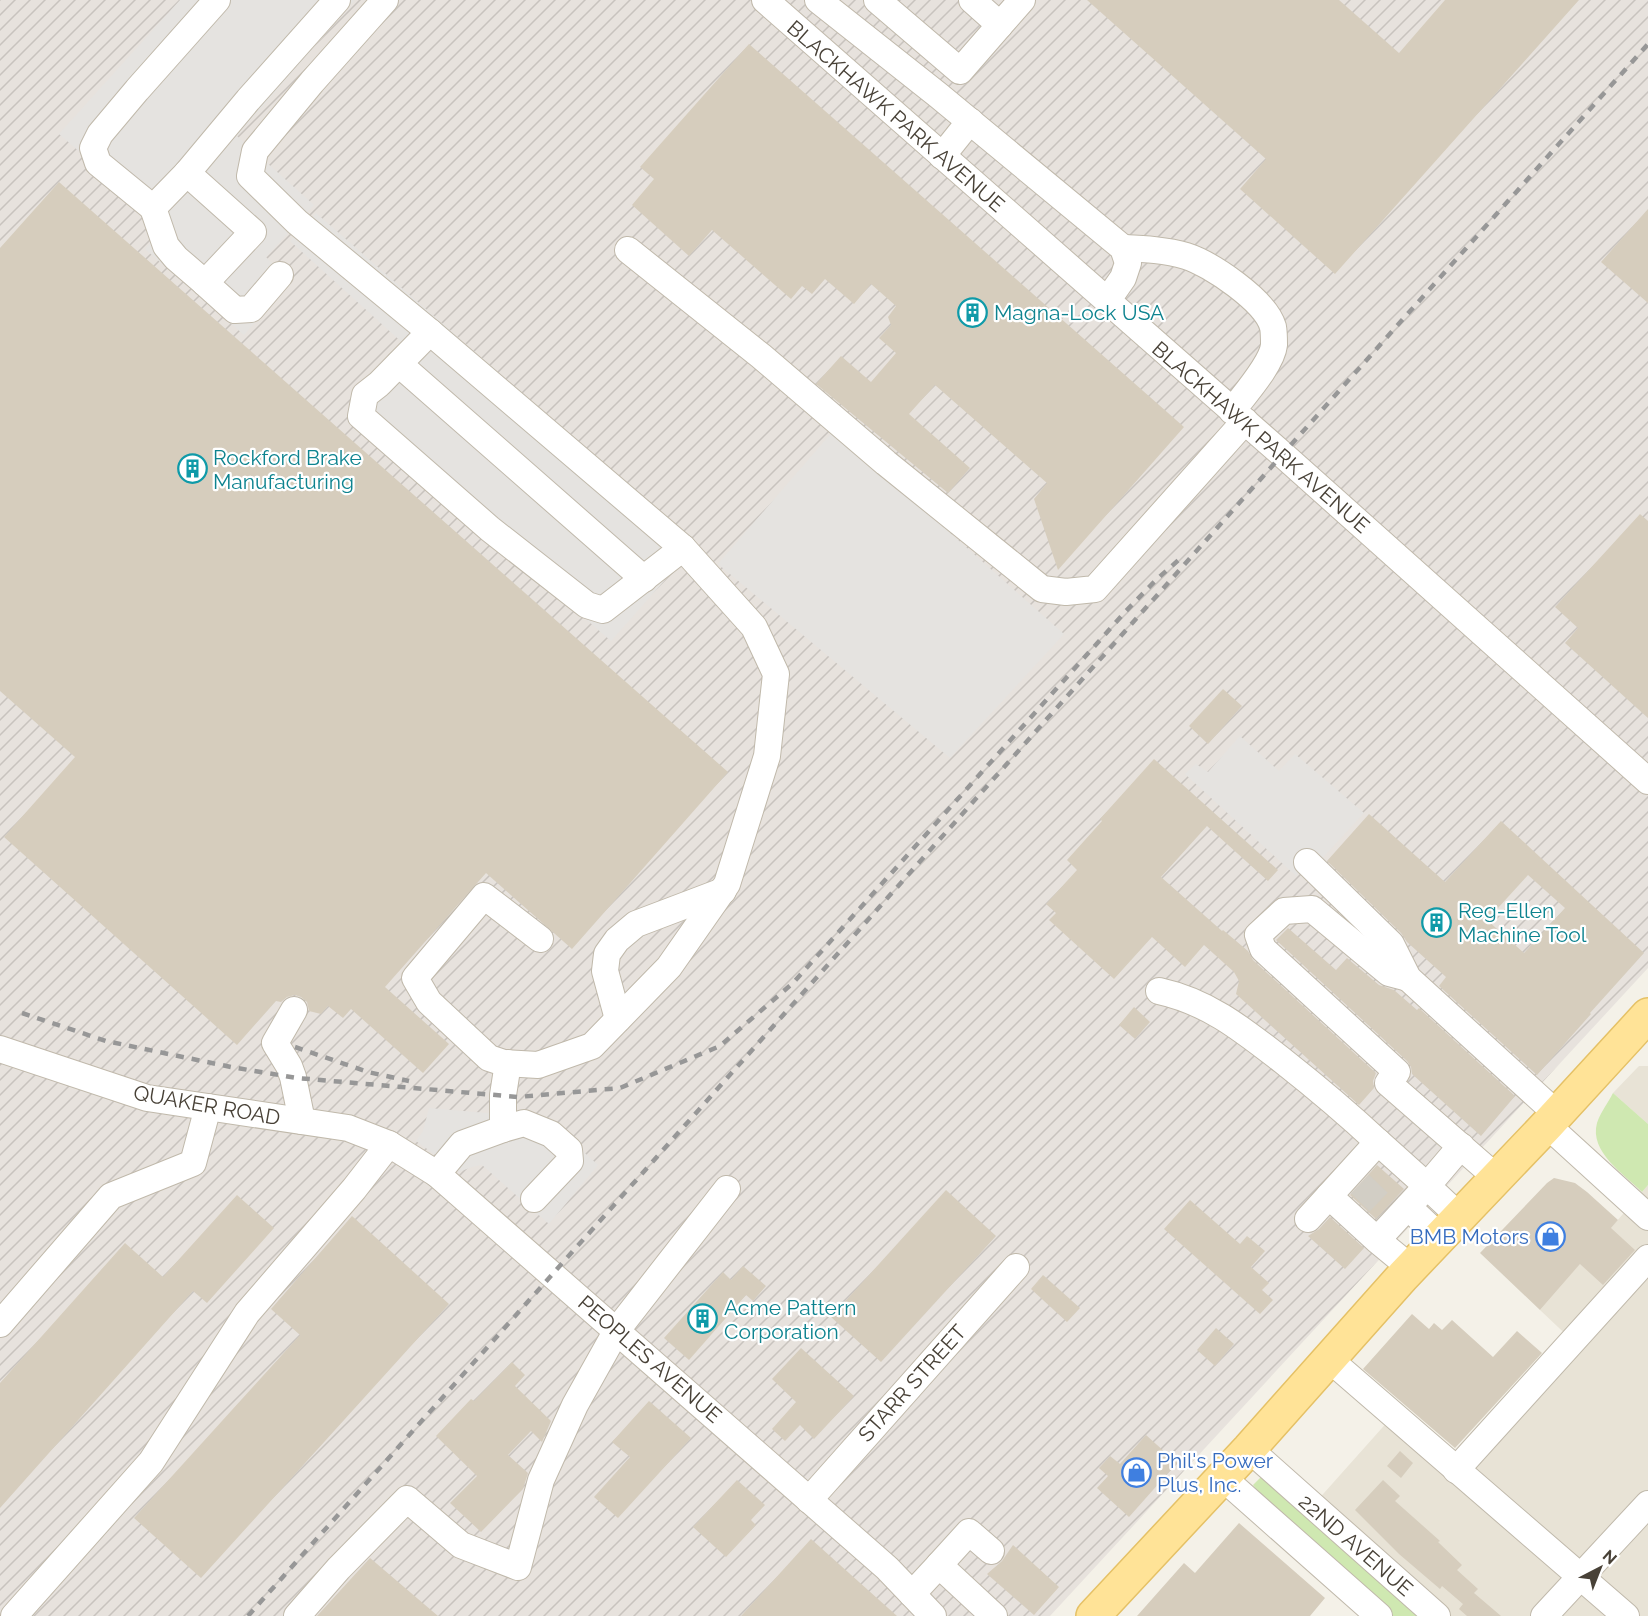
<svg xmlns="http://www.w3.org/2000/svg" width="1648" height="1616" viewBox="0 0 1648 1616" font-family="Raleway,sans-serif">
<defs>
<pattern id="industrial-furrows" width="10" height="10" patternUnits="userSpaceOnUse" patternTransform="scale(1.5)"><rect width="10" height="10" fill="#e7e2dd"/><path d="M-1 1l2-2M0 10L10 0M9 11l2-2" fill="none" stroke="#c8c3be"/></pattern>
</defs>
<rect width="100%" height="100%" fill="#f4f1e8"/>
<!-- residential -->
<g fill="#e8e3d6">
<path d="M1639,1066h9v58l-35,-31z"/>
<path d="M1648,1185v431h-202l-130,-114 74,-83 64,57 122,-132 -36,-34z"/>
</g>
<!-- industrial -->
<path fill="url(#industrial-furrows)" d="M0,0h1648v968l-598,648h-1050z"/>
<!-- grass -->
<g fill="#cfe8b1">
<path d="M1613,1093l35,31v61l-6,7c-18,-18 -53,-40 -45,-69 3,-10 11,-20 16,-30z"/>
<path d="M1261,1477l6,2 155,137h-29l-123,-109 -17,-22z"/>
</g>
<!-- parking -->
<g fill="#e5e3e0">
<path d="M180,0h175l-118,136 77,69 -48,52 24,24 -46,54 -99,-86 20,-23 -106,-92z"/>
<path d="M316,213l380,332 -85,96 -264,-230 59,-65 -116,-105z"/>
<path d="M834,430l230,204 -114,124 -232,-194z"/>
<path d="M1240,736l39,35 16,-17 69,59 -51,55 -6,-6 -11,14 -111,-102 11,-10 12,8z"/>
<path d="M429,1108l117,10 52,47 -49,59 -67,-59 -10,2 -13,5 -43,-31 7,-10z"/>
</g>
<!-- building -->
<g fill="#d6cdbd" fill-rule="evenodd">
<path d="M1087,0h252l60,53 46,-53h134l-244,274 -95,-85 26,-30z"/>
<path d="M749,44l435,383 -126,143 -24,-71 13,-16 -112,-98 -26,29 61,54 -22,25 -132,-109 25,-28 30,26 25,-29 -17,-15 12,-13 -3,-8 8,-11 -25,-22 -17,20 -29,-25 -13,15 -10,-8 -11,13 -79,-69 -23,26 -57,-51 22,-26 -14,-12z"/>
<path d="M59,182l669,590 -156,177 -86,-76 -101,114 64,57 -26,29 -72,-64 -8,9 -15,-12 -7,8 -12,-3 -2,-9 -6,-5 -6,-2 -8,2 -6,5 -5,-1 -39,44 -233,-208 71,-80 -75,-66v-443z"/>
<path d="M1648,209v94l-47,-41z"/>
<path d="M1640,514l8,7v197l-83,-75 13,-15 -23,-21z"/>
<path d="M1223,689l19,17 -34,38 -19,-18z"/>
<path d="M1154,759l124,111 -10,11 -61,-55 -46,51 61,54 1,-1 25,21 5,9 123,113 -3,8 1,7 -15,17 -123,-111 3,-13 -5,-9 -30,-27 -19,22 -33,-30 -38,42 -65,-59 7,-7 -10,-9 31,-34 -10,-10 35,-39 -2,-2z"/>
<path d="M1369,814l76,68 56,-61 143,132 -54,60 1,1 -54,61 -98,-89 7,-9 -39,-35 -6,-9 -74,-72zM1528,875l37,33 -41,45 -37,-33z"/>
<path d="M1288,928l48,42 11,-12 32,27 15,5 23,20 2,-2 96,88 -34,40 -69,-62 -1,-7 -4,-6 -131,-121z"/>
<path d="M1134,1007l16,15 -15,17 -16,-14z"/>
<path d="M1377,1165l27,24 -28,30 -26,-24z"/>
<path d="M1554,1178l21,5 12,9 31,28 -7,8 24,22 -32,35 -23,-21 -40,46 -60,-57 67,-70z"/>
<path d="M946,1190l50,46 -115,126 -50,-45z"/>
<path d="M237,1195l37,33 -67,75 -14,-12 -193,217v-125l125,-140 38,34z"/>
<path d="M1190,1200l50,44 7,-8 18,15 -14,16 18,16 -7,7 11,10 -13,14 -96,-85z"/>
<path d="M352,1216l97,88 -248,274 -67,-60 166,-183 -29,-26z"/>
<path d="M1330,1217l34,31 -19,21 -37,-33 11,-7z"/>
<path d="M743,1266l23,20 -13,15 -7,-6 -57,65 -25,-22 59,-66 8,8z"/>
<path d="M1043,1275l37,33 -13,14 -36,-33z"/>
<path d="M1412,1314l17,15 5,-6 8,7 10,-10 41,37 24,-26 25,22 -87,95 -92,-79z"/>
<path d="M1216,1328l18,16 -19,22 -18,-16z"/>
<path d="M801,1348l53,48 -40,43 -14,-14 -15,16 -13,-12 24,-27 -24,-23z"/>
<path d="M512,1362l13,13 -10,11 36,35 -9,21 -11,-11 -23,24 20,18 -5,16 -42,43 -31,-29 27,-27 -41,-40 35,-37 3,2z"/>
<path d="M649,1401l42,37 -73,80 -24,-21 36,-40 -18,-15z"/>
<path d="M1146,1435l31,28 -48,54 -32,-29 11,-12 -9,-8 11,-12 10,8z"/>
<path d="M1400,1451l13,12 -12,15 -14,-12z"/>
<path d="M737,1480l28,25 -14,15 5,5 -30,32 -33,-30z"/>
<path d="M1383,1480l17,16 -5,5 45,40 -2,1 24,23 -5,5 21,19 -4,4 27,23h-34l-8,-7 4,-5 -21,-18 -2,3 -41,-35 -44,-44z"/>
<path d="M1239,1523l86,75 -15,18h-173l47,-53 11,10z"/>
<path d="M811,1539l86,77h-156z"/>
<path d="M1013,1545l46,42 -25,28 -47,-41 15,-13z"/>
<path d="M370,1558l68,58h-121z"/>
</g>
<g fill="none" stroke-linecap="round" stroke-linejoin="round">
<!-- minor-tunnel -->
<path stroke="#d2cec5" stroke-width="26" stroke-dasharray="26 13" stroke-linecap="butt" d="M1360,1184l28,27"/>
<defs>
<g id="minor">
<path d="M217,0l-80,90 -37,44 -7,14 5,15 55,45 34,-35 61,-73 89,-100"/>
<path d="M385,0l-73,82 -57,69 -5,25 47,46 133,110 253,216 71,79 22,47 -9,82 -40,128 -58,83 -77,79 -54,19 -34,-2 -15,-5 -60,-56 -14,-24 69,-82 56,43"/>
<path d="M765,0l517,454 366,327"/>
<path d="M818,0l120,95 185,153 5,15 -5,15 -16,23"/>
<path d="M877,0l83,71 40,-46"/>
<path d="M972,0l28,25 22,-25"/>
<path d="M942,156l28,-35"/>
<path d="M153,208l13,38 10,12 29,25 48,-51 -66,-59"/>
<path d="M1123,248c21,1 43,2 63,8 25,8 80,45 87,71 1,5 1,13 1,18 -2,19 -30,50 -42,66"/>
<path d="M628,250l133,106 125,107 156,126 24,3 29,-3 150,-168"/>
<path d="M205,283l30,27 16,-1 29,-34"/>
<path d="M430,332l-51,52 -14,11 -4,21 129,113 97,76 16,5 80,-62"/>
<path d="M399,364l245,215"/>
<path d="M1307,862l84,82 17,34 149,136"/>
<path d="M1408,978l-19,-5 -77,-64 -28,2 -26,24 5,14 134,123 -9,11 109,95"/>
<path d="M1159,991c50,11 84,39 124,70 33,26 64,52 95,81"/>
<path d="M294,1010l-19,33 14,23 4,11 9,44"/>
<path d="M618,1019l-13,-48 2,-17 10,-14 19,-16 87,-33"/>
<path d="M0,1049l147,49 201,30 41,16 48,30 450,394 46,48"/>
<path d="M1547,1125l101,92"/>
<path d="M503,1129l21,-6 27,11 18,16 1,11 -36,38"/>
<path d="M437,1174l25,-30 41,-15v-34l5,-32"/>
<path d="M1408,1207l32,30"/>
<path d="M1460,1217l-33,-31 34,-40"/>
<path d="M1308,1219l21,-23"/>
<path d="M1377,1240l50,-54 -49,-44 -49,54 48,44 34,28"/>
<path d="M0,1324l111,-128 82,-33 15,-56"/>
<path d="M1329,1359l297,257"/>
<path d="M1249,1449l188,167"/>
<path d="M1456,1470l192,-212"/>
<path d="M1222,1477l157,139"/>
<path d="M809,1500l207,-233"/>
<path d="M939,1565l30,-33 22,19"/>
<path d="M912,1594l27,-29 55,51"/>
<path d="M14,1616l137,-154 96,-149 107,-124 35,-45"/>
<path d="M297,1616l42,-48 68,-69 54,46 57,22 23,-87 34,-75 42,-75 110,-141"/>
<path d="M1544,1616l104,-112"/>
</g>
<path id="major" d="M1093,1616l156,-167 154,-173 144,-151 101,-110"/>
</defs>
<!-- minor casing -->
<use href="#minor" stroke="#c0b9ab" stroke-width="28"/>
<!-- major casing -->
<use href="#major" stroke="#e5c166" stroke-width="36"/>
<!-- minor -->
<use href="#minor" stroke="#fff" stroke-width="26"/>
<!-- major -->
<use href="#major" stroke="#ffe397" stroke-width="33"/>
<!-- rail -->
<g stroke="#979797" stroke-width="4.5" stroke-dasharray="8 8" stroke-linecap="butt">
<path d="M22,1013l84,28 125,26 66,11 221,19 102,-9 100,-42 73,-63 333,-372 31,-32 25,-22"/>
<path d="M295,1047l73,25 41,9"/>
<path d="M248,1616l1400,-1572"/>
</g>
</g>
<!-- icons -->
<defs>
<symbol id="building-ring" viewBox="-11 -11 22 22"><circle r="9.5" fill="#fff" stroke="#0f9aa8" stroke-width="1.5"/><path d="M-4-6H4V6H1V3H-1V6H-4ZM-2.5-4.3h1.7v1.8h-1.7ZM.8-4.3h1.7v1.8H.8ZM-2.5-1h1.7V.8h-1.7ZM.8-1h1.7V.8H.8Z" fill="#0f9aa8"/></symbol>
<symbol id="shop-ring" viewBox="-11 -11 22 22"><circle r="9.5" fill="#fff" stroke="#3f7fe0" stroke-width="1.5"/><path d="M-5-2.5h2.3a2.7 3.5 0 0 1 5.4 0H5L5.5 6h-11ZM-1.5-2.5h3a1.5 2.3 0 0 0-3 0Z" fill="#3f7fe0"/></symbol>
</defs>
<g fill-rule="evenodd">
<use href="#building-ring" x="956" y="296" width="33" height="33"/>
<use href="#building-ring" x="176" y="452" width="33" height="33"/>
<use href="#building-ring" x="1420" y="906" width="33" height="33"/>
<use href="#shop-ring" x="1534" y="1220" width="33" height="33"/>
<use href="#building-ring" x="686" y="1302" width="33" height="33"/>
<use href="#shop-ring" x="1120" y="1456" width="33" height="33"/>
</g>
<g text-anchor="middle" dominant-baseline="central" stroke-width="4.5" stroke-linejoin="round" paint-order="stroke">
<!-- street labels -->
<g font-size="21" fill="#484137" stroke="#fff">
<text transform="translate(896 116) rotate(41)">BLACKHAWK PARK AVENUE</text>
<text transform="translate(1261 437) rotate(41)">BLACKHAWK PARK AVENUE</text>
<text transform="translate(207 1105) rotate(10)">QUAKER ROAD</text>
<text transform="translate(650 1359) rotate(41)">PEOPLES AVENUE</text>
<text transform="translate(912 1383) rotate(-48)">STARR STREET</text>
<text transform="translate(1356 1545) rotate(41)">22ND AVENUE</text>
</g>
<!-- culture labels -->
<g font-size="21" fill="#0d838f" stroke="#fff" text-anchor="start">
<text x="994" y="312">Magna-Lock USA</text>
<text x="213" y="457">Rockford Brake<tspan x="213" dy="24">Manufacturing</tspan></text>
<text x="1458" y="910">Reg-Ellen<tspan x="1458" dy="24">Machine Tool</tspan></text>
<text x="724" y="1307">Acme Pattern<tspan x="724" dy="24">Corporation</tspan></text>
</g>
<!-- shop labels -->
<g font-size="21" fill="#366cbe" stroke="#fff" text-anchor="end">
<text x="1529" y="1236">BMB Motors</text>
<text x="1157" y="1460" text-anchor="start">Phil's Power<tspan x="1157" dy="24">Plus, Inc.</tspan></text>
</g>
</g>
<!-- north arrow -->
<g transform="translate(1600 1568) rotate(42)" stroke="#ffffff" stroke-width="4.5" paint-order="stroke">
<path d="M0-4.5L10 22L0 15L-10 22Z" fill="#484137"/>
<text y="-9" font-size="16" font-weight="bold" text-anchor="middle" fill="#484137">N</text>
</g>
</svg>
